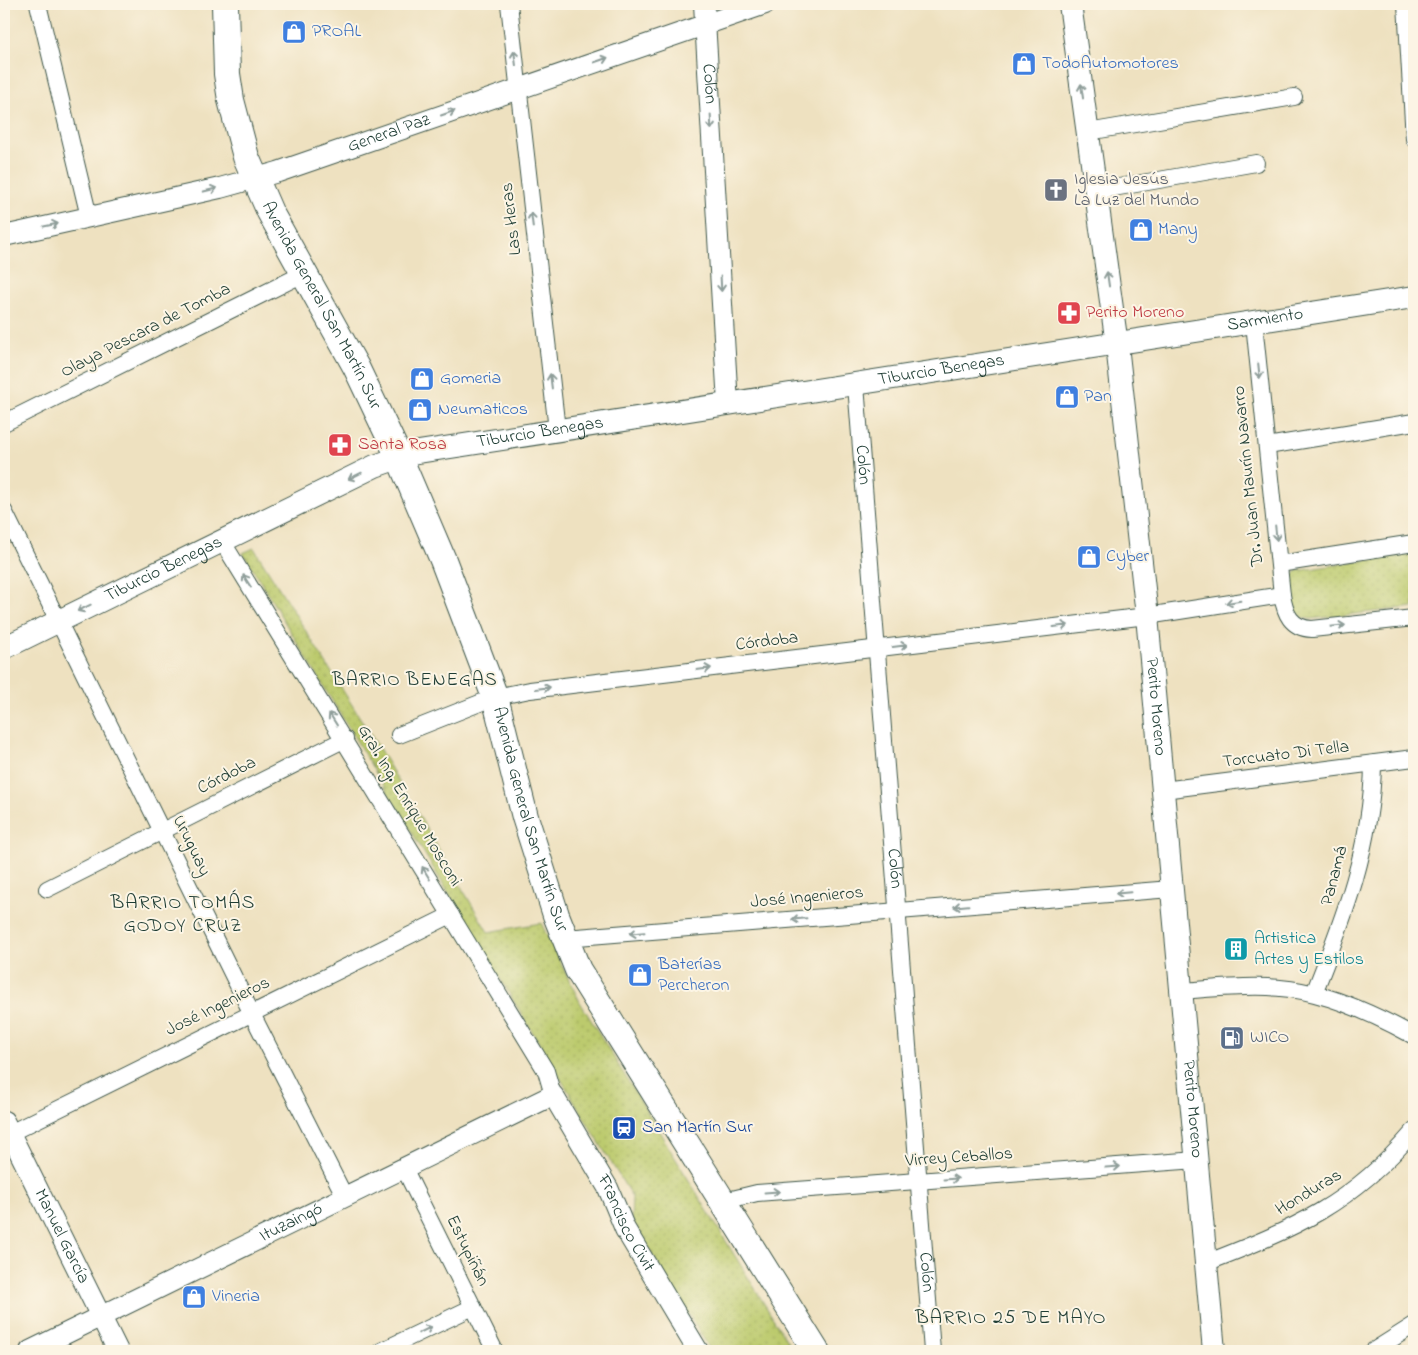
<svg xmlns="http://www.w3.org/2000/svg" width="1418" height="1355" viewBox="0 0 1418 1355" font-family="'Indie Flower',sans-serif">
<defs>
<pattern id="green-dots" width="8" height="8" patternUnits="userSpaceOnUse" patternTransform="scale(1.25)"><rect width="8" height="8" fill="#bcca6d"/><path d="M2 2h.1M6 6h.1" fill="none" stroke="#a1ae5f" stroke-width="1.8" stroke-linecap="round"/></pattern>
</defs>
<rect width="100%" height="100%" fill="#fcf5e5"/>
<filter id="ink" filterUnits="userSpaceOnUse"><feTurbulence type="fractalNoise" baseFrequency=".02" numOctaves="2"/><feDisplacementMap in="SourceGraphic" scale="10" xChannelSelector="R" yChannelSelector="G"/><feConvolveMatrix kernelMatrix="1 2 1 2 8 2 1 2 1" color-interpolation-filters="sRGB"/></filter>
<filter id="wash" filterUnits="userSpaceOnUse"><feTurbulence type="fractalNoise" baseFrequency=".0096" numOctaves="4" result="noise"/><feDisplacementMap in="SourceGraphic" scale="20" xChannelSelector="R" yChannelSelector="G"/><feGaussianBlur stdDeviation="1.12" result="paint"/><feColorMatrix in="noise" values="0 0 0 0 0 0 0 0 0 0 0 0 0 0 0 0 0 1.4 0 .05"/><feComposite in="paint" operator="in"/></filter>
<g filter="url(#wash)">
<rect width="100%" height="100%" fill="#eee1c0"/>
<!-- green -->
<g fill="url(#green-dots)" stroke="#6e8450">
<path d="M254,548l123,197 111,187 53,-9 39,79 213,349h-82l-80,-131 1,-23 -389,-644z"/>
<path d="M1414,553v54l-103,12c-19,0 -21,-24 -21,-39l7,-9z"/>
</g>
</g>
<g filter="url(#ink)">
<g fill="none" stroke-linecap="round" stroke-linejoin="round">
<defs>
<g id="minor">
<path d="M38,4l51,213"/>
<path d="M509,4l48,426"/>
<path d="M1406,4l8,135"/>
<path d="M1088,132l206,-35"/>
<path d="M1096,191l160,-28"/>
<path d="M1254,323l28,272c3,19 9,33 30,34l102,-11"/>
<path id="s1" d="M856,385l76,966"/>
<path d="M4,423l301,-150"/>
<path d="M1267,446l147,-24"/>
<path d="M4,511l247,501 94,185"/>
<path d="M222,541l324,530 7,24"/>
<path d="M1279,564l135,-21"/>
<path d="M399,735l96,-38 35,-7 617,-74 135,-21"/>
<path d="M1163,790l251,-32"/>
<path d="M47,889l298,-150"/>
<path d="M565,938l606,-49"/>
<path d="M1180,991c45,-3 91,-9 135,3 35,9 68,25 99,42"/>
<path d="M1314,993c30,-75 58,-148 59,-229"/>
<path d="M4,1136l447,-221"/>
<path d="M404,1168l91,183"/>
<path d="M724,1201l33,-8 440,-33"/>
<path d="M1206,1263c88,-34 146,-59 208,-132"/>
<path d="M381,1351l92,-44"/>
<path d="M1373,1351l41,-26"/>
</g>
<g id="tertiary">
<path id="s2" d="M704,4l24,400"/>
<path id="s3" d="M4,236l216,-48 58,-16 487,-168"/>
<path id="s4" d="M4,1121l114,230"/>
<path id="s5" d="M30,1351l523,-256 55,93 17,41 73,122"/>
</g>
<g id="secondary">
<path id="s6" d="M1070,4l47,341 30,271 67,735"/>
<path id="s7" d="M4,648l371,-182 37,-13 1002,-156"/>
</g>
<g id="primary">
<path id="s8" d="M225,4l2,70 4,26 15,57 24,55 86,155 43,90 44,103 52,137 30,120 31,98 22,55 238,381"/>
</g>
</defs>
<!-- minor casing -->
<use href="#minor" stroke="#3e5649" stroke-width="18"/>
<!-- tertiary casing -->
<use href="#tertiary" stroke="#3e5649" stroke-width="22"/>
<!-- secondary casing -->
<use href="#secondary" stroke="#3e5649" stroke-width="24"/>
<!-- primary casing -->
<use href="#primary" stroke="#3e5649" stroke-width="28"/>
<!-- minor -->
<use href="#minor" stroke="#fff" stroke-width="16"/>
<!-- tertiary -->
<use href="#tertiary" stroke="#fff" stroke-width="20"/>
<!-- secondary -->
<use href="#secondary" stroke="#fff" stroke-width="22"/>
<!-- primary -->
<use href="#primary" stroke="#fff" stroke-width="26"/>
</g>
<!-- one-way arrows -->
<defs><path id="oneway-shaft" d="M-6 0H5M1.5-3L5.5 0L1.5 3" fill="none" stroke-width="1.6" stroke-linecap="round" stroke-linejoin="round" transform="scale(1.25)"/></defs>
<g stroke="#8f9e9a">
<use href="#oneway-shaft" transform="translate(515 58) rotate(-97)"/>
<use href="#oneway-shaft" transform="translate(601 60) rotate(-19)"/>
<use href="#oneway-shaft" transform="translate(1082 91) rotate(-98)"/>
<use href="#oneway-shaft" transform="translate(448 113) rotate(-19)"/>
<use href="#oneway-shaft" transform="translate(711 122) rotate(87)"/>
<use href="#oneway-shaft" transform="translate(210 190) rotate(-13)"/>
<use href="#oneway-shaft" transform="translate(532 220) rotate(-97)"/>
<use href="#oneway-shaft" transform="translate(51 225) rotate(-12)"/>
<use href="#oneway-shaft" transform="translate(1108 279) rotate(-98)"/>
<use href="#oneway-shaft" transform="translate(721 284) rotate(87)"/>
<use href="#oneway-shaft" transform="translate(1259 371) rotate(84)"/>
<use href="#oneway-shaft" transform="translate(551 381) rotate(-97)"/>
<use href="#oneway-shaft" transform="translate(355 476) rotate(154)"/>
<use href="#oneway-shaft" transform="translate(1276 533) rotate(84)"/>
<use href="#oneway-shaft" transform="translate(247 581) rotate(-122)"/>
<use href="#oneway-shaft" transform="translate(1233 602) rotate(171)"/>
<use href="#oneway-shaft" transform="translate(84 608) rotate(154)"/>
<use href="#oneway-shaft" transform="translate(1061 626) rotate(-7)"/>
<use href="#oneway-shaft" transform="translate(1338 626) rotate(-6)"/>
<use href="#oneway-shaft" transform="translate(900 646) rotate(-7)"/>
<use href="#oneway-shaft" transform="translate(704 669) rotate(-7)"/>
<use href="#oneway-shaft" transform="translate(543 688) rotate(-7)"/>
<use href="#oneway-shaft" transform="translate(333 719) rotate(-122)"/>
<use href="#oneway-shaft" transform="translate(426 873) rotate(-121)"/>
<use href="#oneway-shaft" transform="translate(1123 893) rotate(175)"/>
<use href="#oneway-shaft" transform="translate(961 906) rotate(175)"/>
<use href="#oneway-shaft" transform="translate(799 919) rotate(175)"/>
<use href="#oneway-shaft" transform="translate(637 933) rotate(175)"/>
<use href="#oneway-shaft" transform="translate(1113 1167) rotate(-4)"/>
<use href="#oneway-shaft" transform="translate(951 1179) rotate(-4)"/>
<use href="#oneway-shaft" transform="translate(772 1192) rotate(-4)"/>
<use href="#oneway-shaft" transform="translate(425 1330) rotate(-26)"/>
</g>
</g>
<!-- icons -->
<defs>
<symbol id="shop-square" viewBox="-11 -11 22 22"><rect x="-9" y="-9" width="18" height="18" rx="4" fill="#3f7fe0" stroke="#fcf5e5"/><path d="M-5-2.5h2.3a2.7 3.5 0 0 1 5.4 0H5L5.5 6h-11ZM-1.5-2.5h3a1.5 2.3 0 0 0-3 0Z" fill="#fff"/></symbol>
<symbol id="church-square" viewBox="-11 -11 22 22"><rect x="-9" y="-9" width="18" height="18" rx="4" fill="#6b7280" stroke="#fcf5e5"/><path d="M-1.2-6h2.4v3.5h3.3v2.4h-3.3V6h-2.4V-.1h-3.3v-2.4h3.3Z" fill="#fff"/></symbol>
<symbol id="pharmacy-square" viewBox="-11 -11 22 22"><rect x="-9" y="-9" width="18" height="18" rx="4" fill="#e0444e" stroke="#fcf5e5"/><path d="M-2-6h4v4h4v4h-4v4h-4v-4h-4v-4h4Z" fill="#fff"/></symbol>
<symbol id="building-square" viewBox="-11 -11 22 22"><rect x="-9" y="-9" width="18" height="18" rx="4" fill="#0f9aa8" stroke="#fcf5e5"/><path d="M-4-6H4V6H1V3H-1V6H-4ZM-2.5-4.3h1.7v1.8h-1.7ZM.8-4.3h1.7v1.8H.8ZM-2.5-1h1.7V.8h-1.7ZM.8-1h1.7V.8H.8Z" fill="#fff"/></symbol>
<symbol id="fuel-square" viewBox="-11 -11 22 22"><rect x="-9" y="-9" width="18" height="18" rx="4" fill="#5c6f8a" stroke="#fcf5e5"/><path d="M-5.5-6h7V0h2V4h1.3V-2.5L3-4.5l.8-.8L6-3V5H2.5V1h-1V6h-7ZM-4.2-4.7v3.2H.2V-4.7Z" fill="#fff"/></symbol>
<symbol id="station-square" viewBox="-11 -11 22 22"><rect x="-9" y="-9" width="18" height="18" rx="4" fill="#1a4fb4" stroke="#fcf5e5"/><path d="M-3-6H3Q5-6 5-4V2Q5 4 3 4L4.5 6H3L1.5 4h-3L-3 6H-4.5L-3 4Q-5 4-5 2V-4Q-5-6-3-6ZM-3.5-4v3h7v-3ZM-3.5 1v1.5H-2V1ZM2 1v1.5H3.5V1Z" fill="#fff"/></symbol>
</defs>
<g fill-rule="evenodd">
<use href="#shop-square" x="280" y="18" width="28" height="28"/>
<use href="#shop-square" x="1010" y="50" width="28" height="28"/>
<use href="#church-square" x="1042" y="176" width="28" height="28"/>
<use href="#shop-square" x="1127" y="216" width="28" height="28"/>
<use href="#pharmacy-square" x="1055" y="299" width="28" height="28"/>
<use href="#shop-square" x="408" y="365" width="28" height="28"/>
<use href="#shop-square" x="1053" y="383" width="28" height="28"/>
<use href="#shop-square" x="406" y="396" width="28" height="28"/>
<use href="#pharmacy-square" x="326" y="431" width="28" height="28"/>
<use href="#shop-square" x="1075" y="543" width="28" height="28"/>
<use href="#building-square" x="1222" y="935" width="28" height="28"/>
<use href="#shop-square" x="626" y="961" width="28" height="28"/>
<use href="#fuel-square" x="1218" y="1024" width="28" height="28"/>
<use href="#station-square" x="610" y="1114" width="28" height="28"/>
<use href="#shop-square" x="180" y="1283" width="28" height="28"/>
</g>
<g text-anchor="middle" dominant-baseline="central" stroke-width="4" stroke-linejoin="round" paint-order="stroke">
<!-- shop labels -->
<g font-size="18" fill="#366cbe" stroke="#fcf5e5" text-anchor="start">
<text x="312" y="32">PROAL</text>
<text x="1042" y="64">TodoAutomotores</text>
<text x="1158" y="230">Many</text>
<text x="440" y="379">Gomeria</text>
<text x="1084" y="397">Pan</text>
<text x="438" y="410">Neumaticos</text>
<text x="1106" y="557">Cyber</text>
<text x="658" y="965">Baterías<tspan x="658" dy="21">Percheron</tspan></text>
<text x="212" y="1297">Vineria</text>
</g>
<!-- street labels -->
<g font-size="18" fill="#1f3d34" stroke="#fcf5e5">
<text stroke="none"><textPath href="#s2" startOffset="80">Colón</textPath></text>
<text stroke="none"><textPath href="#s3" startOffset="399">General Paz</textPath></text>
<text transform="translate(512 219) rotate(-97)">Las Heras</text>
<text stroke="none"><textPath href="#s8" startOffset="322">Avenida General San Martín Sur</textPath></text>
<text stroke="none"><textPath href="#s7" startOffset="1316">Sarmiento</textPath></text>
<text transform="translate(146 331) rotate(-27)">Olaya Pescara de Tomba</text>
<text stroke="none"><textPath href="#s7" startOffset="988">Tiburcio Benegas</textPath></text>
<text stroke="none"><textPath href="#s7" startOffset="582">Tiburcio Benegas</textPath></text>
<text stroke="none"><textPath href="#s1" startOffset="80">Colón</textPath></text>
<text transform="translate(1249 476) rotate(-96)">Dr. Juan Maurín Navarro</text>
<text stroke="none"><textPath href="#s7" startOffset="178">Tiburcio Benegas</textPath></text>
<text transform="translate(767 642) rotate(-7)">Córdoba</text>
<text stroke="none"><textPath href="#s6" startOffset="708">Perito Moreno</textPath></text>
<text transform="translate(1286 755) rotate(-7)">Torcuato Di Tella</text>
<text transform="translate(227 776) rotate(-27)">Córdoba</text>
<text transform="translate(409 806) rotate(59)">Gral. Ing. Enrique Mosconi</text>
<text stroke="none"><textPath href="#s8" startOffset="878">Avenida General San Martín Sur</textPath></text>
<text transform="translate(191 846) rotate(64)">Uruguay</text>
<text stroke="none"><textPath href="#s1" startOffset="485">Colón</textPath></text>
<text transform="translate(1335 876) rotate(-75)">Panamá</text>
<text transform="translate(807 898) rotate(-5)">José Ingenieros</text>
<text transform="translate(218 1007) rotate(-26)">José Ingenieros</text>
<text stroke="none"><textPath href="#s6" startOffset="1112">Perito Moreno</textPath></text>
<text transform="translate(959 1158) rotate(-4)">Virrey Ceballos</text>
<text transform="translate(1309 1193) rotate(-31)">Honduras</text>
<text stroke="none"><textPath href="#s5" startOffset="291">Ituzaingó</textPath></text>
<text stroke="none"><textPath href="#s5" startOffset="730">Francisco Civit</textPath></text>
<text stroke="none"><textPath href="#s4" startOffset="129">Manuel García</textPath></text>
<text transform="translate(467 1251) rotate(64)">Estupiñán</text>
<text stroke="none"><textPath href="#s1" startOffset="890">Colón</textPath></text>
</g>
<!-- worship labels -->
<g font-size="18" fill="#5b616d" stroke="#fcf5e5" text-anchor="start">
<text x="1074" y="180">Iglesia Jesús<tspan x="1074" dy="21">La Luz del Mundo</tspan></text>
</g>
<!-- health labels -->
<g font-size="18" fill="#be3a42" stroke="#fcf5e5" text-anchor="start">
<text x="1086" y="313">Perito Moreno</text>
<text x="358" y="445">Santa Rosa</text>
</g>
<!-- culture labels -->
<g font-size="18" fill="#0d838f" stroke="#fcf5e5" text-anchor="start">
<text x="1254" y="939">Artistica<tspan x="1254" dy="21">Artes y Estilos</tspan></text>
</g>
<!-- service labels -->
<g font-size="18" fill="#4e5e75" stroke="#fcf5e5" text-anchor="start">
<text x="1250" y="1038">WICO</text>
</g>
<!-- transit labels -->
<g font-size="18" fill="#164399" stroke="#fcf5e5" text-anchor="start">
<text x="642" y="1128">San Martín Sur</text>
</g>
<!-- neighbourhood labels -->
<g font-size="19" letter-spacing="1" fill="#1f3d34" stroke="#fcf5e5">
<text x="415" y="680">BARRIO BENEGAS</text>
</g>
<!-- quarter labels -->
<g font-size="20" letter-spacing="1" fill="#1f3d34" stroke="#fcf5e5">
<text x="183" y="903">BARRIO TOMÁS<tspan x="183" dy="23">GODOY CRUZ</tspan></text>
<text x="1011" y="1318">BARRIO 25 DE MAYO</text>
</g>
</g>
<!-- margin -->
<rect width="1418" height="1355" fill="none" stroke="#fcf5e5" stroke-width="20"/>
</svg>
